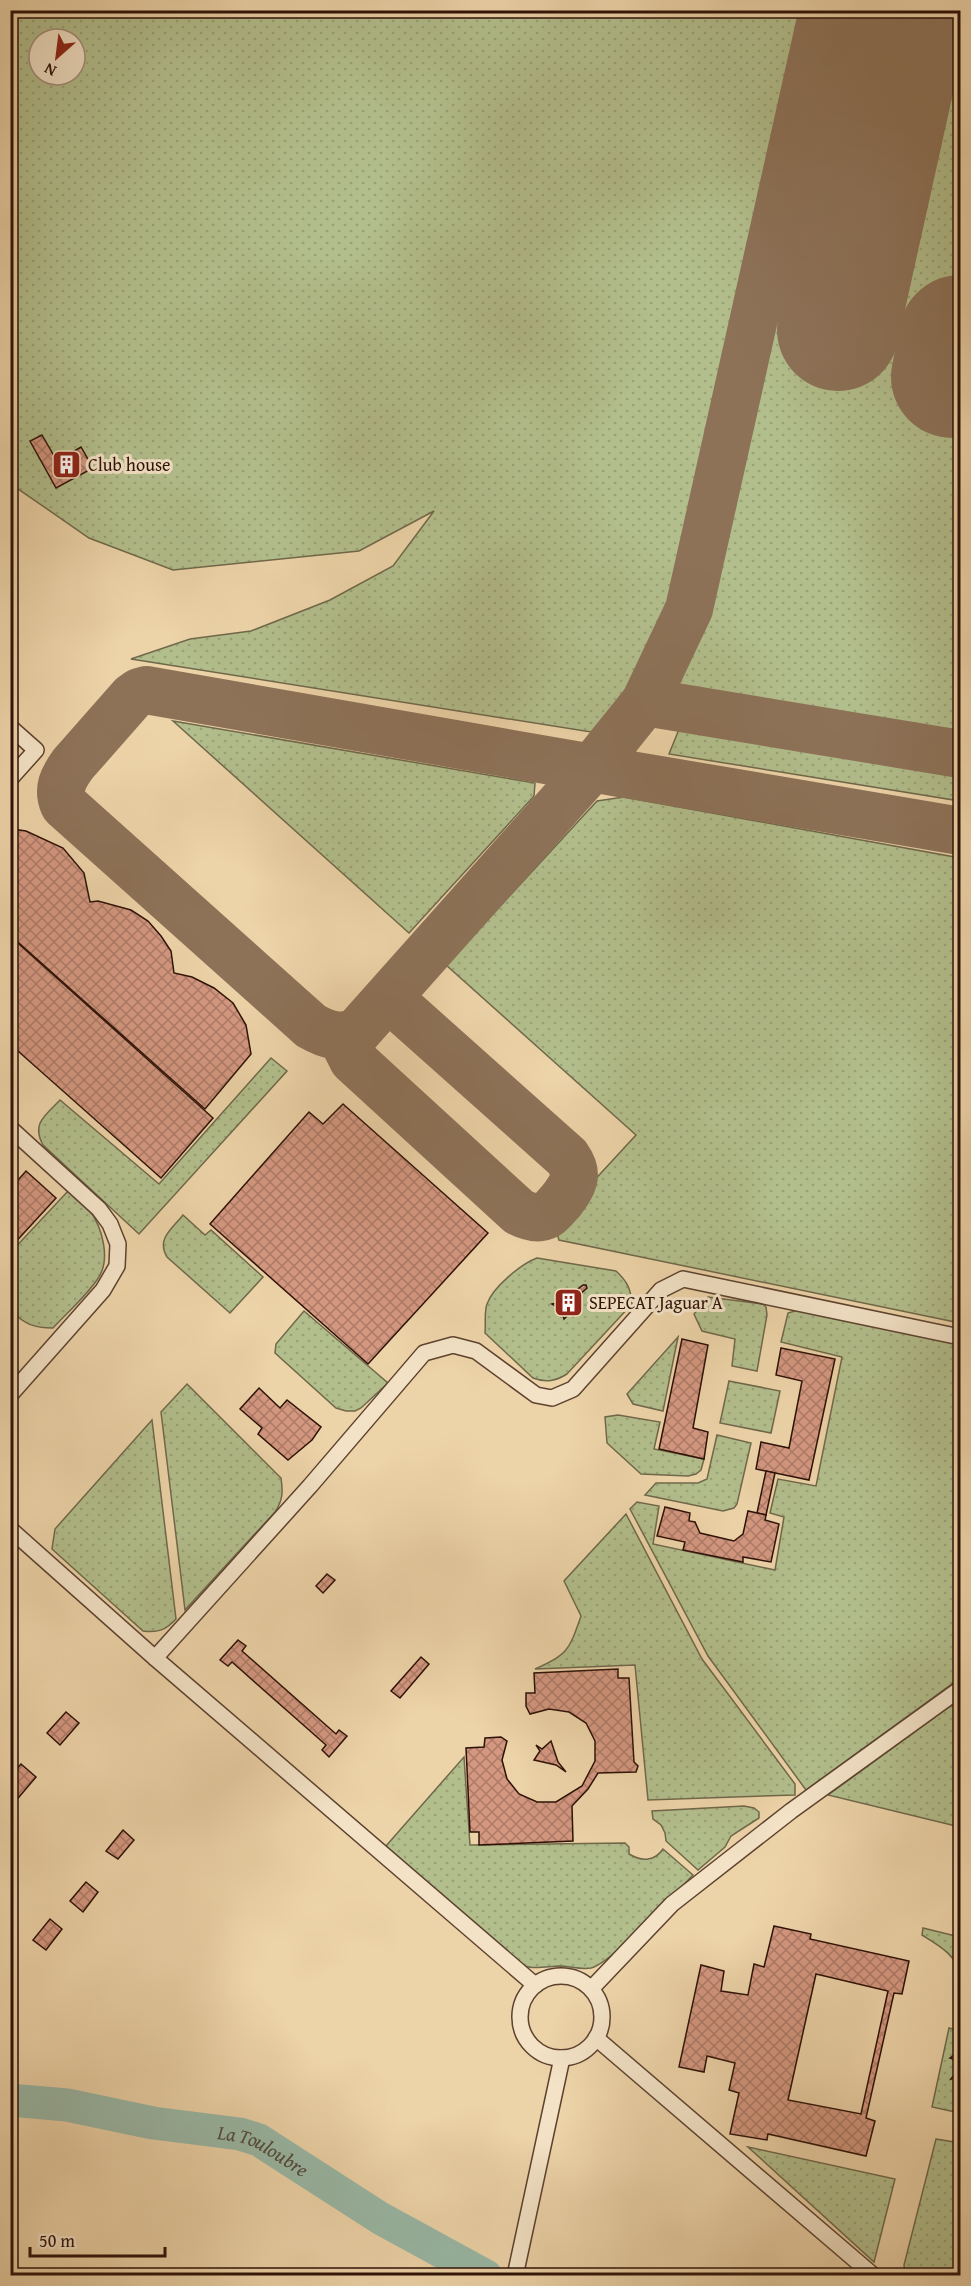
<svg xmlns="http://www.w3.org/2000/svg" width="971" height="2286" viewBox="0 0 971 2286" font-family="'Gentium Book Plus',serif">
<defs>
<pattern id="green-dots" width="8" height="8" patternUnits="userSpaceOnUse" patternTransform="scale(1.5)"><rect width="8" height="8" fill="#b2be8c"/><path d="M2 2h.1M6 6h.1" fill="none" stroke="#99a277" stroke-width="1.8" stroke-linecap="round"/></pattern>
<pattern id="building-cross-hatch" width="8" height="8" patternUnits="userSpaceOnUse" patternTransform="scale(1.5)"><rect width="8" height="8" fill="#d49780"/><path d="M0 0l8 8M0 8l8-8" fill="none" stroke="#ac7a67"/></pattern>
</defs>
<rect width="100%" height="100%" fill="#edd3a8"/>
<filter id="stains"><feTurbulence type="fractalNoise" baseFrequency=".00333" numOctaves="4"/><feColorMatrix values="0 0 0 0 .2 0 0 0 0 .09 0 0 0 0 .02 0 0 0 .5 -.17"/></filter>
<radialGradient id="worn" r=".72"><stop offset=".6" stop-color="#630" stop-opacity="0"/><stop offset="1" stop-color="#630" stop-opacity=".3"/></radialGradient>
<!-- green -->
<g fill="url(#green-dots)" stroke="#70684a" stroke-width="1.5" fill-rule="evenodd">
<path d="M10,11h950v790l-291,-47 13,-32 -60,-25 -31,35 -460,-73 59,-20 61,-8 79,-31 63,-34 41,-55 -75,40 -186,19 -84,-32 -78,-54zM39,39h36v36h-36z"/>
<path d="M173,721l362,62 -1,13 -125,137z"/>
<path d="M624,797l336,61v465l-401,-83 -5,-16 82,-89 -190,-170 151,-164z"/>
<path d="M271,1058l16,13 -148,163 -96,-89c-12,-22 3,-30 17,-45l99,84z"/>
<path d="M69,1190c6,6 15,12 20,19 13,18 23,51 8,71 -12,17 -29,32 -44,48 -20,0 -28,-4 -42,-17l-1,-58z"/>
<path d="M183,1215l22,20 6,-5 52,47 -33,36 -63,-56c-11,-18 5,-28 16,-42z"/>
<path d="M537,1258l79,13c11,10 15,18 16,33l-65,70c-11,7 -21,9 -34,4l-48,-45c1,-9 -1,-21 2,-29 6,-17 34,-40 50,-46z"/>
<path d="M708,1297l55,7 3,3 1,8 -10,56 -25,-5 3,-27 -33,-8 -8,-17z"/>
<path d="M798,1310l162,35v333l-154,112 -98,-134 -78,-147 7,-7 22,4 -6,38 122,26 9,-53 -14,-4 8,-34 38,7 26,-129 -61,-15 7,-29z"/>
<path d="M304,1311l84,72 -27,25 -6,3h-9l-10,-3 -61,-55 1,-9z"/>
<path d="M678,1337l-15,74 -30,-7 -6,-10z"/>
<path d="M729,1381l51,10 -9,42 -51,-10z"/>
<path d="M187,1384l94,94c2,14 2,22 -6,34l-90,98 -24,-198z"/>
<path d="M618,1415l42,7 -6,27 50,10 -3,11 -5,4 -8,2 -47,-2 -34,-31 -2,-26z"/>
<path d="M152,1420l24,199c-10,11 -18,14 -33,12l-91,-82 3,-20z"/>
<path d="M717,1435l34,8 -14,61 -3,4 -11,3 -78,-16 11,-12h42l9,-4z"/>
<path d="M626,1514l76,145 93,125v11l-147,5 -13,-135 -100,4c33,-14 34,-19 46,-53l-17,-35z"/>
<path d="M960,1699v128l-132,-32z"/>
<path d="M464,1757l6,88 155,-2 4,4v7c13,8 26,7 34,-5l30,26c-19,19 -81,88 -102,93 -11,2 -21,-2 -32,-2 -17,1 -29,4 -45,-3l-128,-117z"/>
<path d="M744,1806l10,2 5,4v6l-28,18 -6,11 -27,23 -32,-29 -1,-8 -4,-8 -8,-6 -1,-8z"/>
<path d="M923,1928l37,9v38c-3,-20 -22,-30 -38,-40z"/>
<path d="M949,2028l11,3v82l-28,-6z"/>
<path d="M936,2139l24,4v132h-55l-1,-10z"/>
<path d="M748,2147l147,32 -21,83z"/>
</g>
<g fill="none" stroke-linecap="round" stroke-linejoin="round">
<!-- river -->
<path stroke="#99b8a6" stroke-width="33" id="s1" d="M10,2100l57,5 86,18 87,11 19,6 121,78 106,58"/>
<!-- taxiway -->
<g stroke="#8d7258" stroke-width="48">
<path d="M823,10l-134,599 -44,93 -53,66 -235,264c-17,7 -30,3 -46,-6l-247,-221c-7,-16 -1,-27 9,-41l59,-67 7,-5 7,-2 446,78 21,4 347,59"/>
<path d="M645,702l315,52"/>
<path d="M357,1032l-8,10 -2,6 6,12 166,152c8,4 19,8 28,3 5,-3 10,-10 14,-14 12,-16 19,-26 6,-44l-167,-149 -5,-8v-10"/>
</g>
<!-- runway -->
<g stroke="#8d7258" stroke-width="122">
<path d="M838,330l71,-320"/>
<path d="M952,377l8,-41"/>
</g>
</g>
<!-- building -->
<g fill="url(#building-cross-hatch)" stroke="#2d1107" stroke-width="1.5" fill-rule="evenodd">
<path d="M42,435l15,26 24,-14 12,21 -37,20 -26,-47z"/>
<path d="M12,829l14,2 37,17 21,25 6,29 8,-1 33,9 17,11 13,15 10,15 3,22 18,4 22,11 19,15 13,22 5,29 -46,55 -195,-174z"/>
<path d="M10,936l203,182 -52,60 -151,-134z"/>
<path d="M343,1104l145,129 -120,131 -158,-140 99,-112 14,12z"/>
<path d="M26,1171l30,27 -46,50v-59z"/>
<path d="M583,1285h3l1,3 -10,9v14l-4,4v-14l-8,7 2,8 -3,3 -3,-10 -9,-5 4,-1 6,2 6,-6 -12,-5 2,-2h16z"/>
<path d="M682,1339l26,6 -15,83 15,4 -4,27 -45,-10z"/>
<path d="M781,1348l54,11 -26,121 -53,-11 5,-27 28,6 13,-67 -26,-6z"/>
<path d="M259,1388l21,20 7,-8 34,27 -9,13 -24,20 -30,-26 4,-6 -22,-19z"/>
<path d="M766,1471l9,2 -9,42 -9,-2z"/>
<path d="M665,1507l25,6 -1,8 6,1 5,11 34,8 9,-7 5,-23 18,4 -1,5 14,4 -8,38 -28,-5v5l-60,-12 2,-8 -28,-6z"/>
<path d="M327,1574l8,6 -12,13 -7,-7z"/>
<path d="M238,1640l8,6 -4,5 94,83 3,-4 8,6 -18,21 -7,-7 4,-5 -94,-83 -4,4 -8,-6z"/>
<path d="M421,1657l8,7 -29,34 -9,-7z"/>
<path d="M618,1669v9h11l5,84 4,4 -2,6 -38,1 -10,16 -16,17 1,35 -94,4v-13h-9l-4,-84 18,-1 1,-9 16,-1 6,4 -5,19 5,19 12,15 18,8h19l26,-16 13,-25v-20l-9,-18 -17,-11 -20,-3 -19,5 -4,-8v-13h9l-1,-20z"/>
<path d="M66,1712l13,11 -19,22 -13,-12z"/>
<path d="M551,1741l7,21 8,10 -10,-7 -22,-5 6,-9 -4,-6 6,4z"/>
<path d="M21,1764l15,13 -22,26 -4,-3v-24z"/>
<path d="M123,1830l11,10 -16,19 -12,-8z"/>
<path d="M86,1882l12,10 -15,20 -13,-11z"/>
<path d="M50,1919l12,10 -16,21 -13,-10z"/>
<path d="M774,1926l37,8 -1,5 99,22 -7,33 -8,-1 -28,125 9,3 -9,35 -98,-22 -1,6 -37,-6 9,-41 -10,-3 6,-27 -28,-7 -3,16 -25,-5 22,-102 23,6 -3,20 27,4 6,-31 10,3zM816,1974l72,17 -27,123 -73,-14z"/>
<path d="M957,2053l-1,3 4,7v13l-9,3 6,-8 -4,-12 -3,-1z"/>
</g>
<g fill="none" stroke-linecap="round" stroke-linejoin="round">
<defs>
<g id="minor">
<path d="M10,727l26,23 -26,29"/>
<path d="M10,1128l89,81 11,15 8,20 -1,22 -14,24 -93,105"/>
<path d="M10,1529l145,129 380,327"/>
<path d="M155,1658l155,-172 114,-133 29,-8 23,6 60,44 16,3 21,-9 88,-99 22,-11 277,58"/>
<circle cx="561" cy="2017" r="41"/>
<path d="M591,1989l81,-85 119,-93 169,-122"/>
<path d="M596,2038l278,238"/>
<path d="M515,2276l47,-218"/>
</g>
</defs>
<!-- minor casing -->
<use href="#minor" stroke="#5d422f" stroke-width="18"/>
<!-- minor -->
<use href="#minor" stroke="#f3e2c6" stroke-width="15"/>
</g>
<!-- icons -->
<defs>
<symbol id="building-square" viewBox="-11 -11 22 22"><rect x="-9" y="-9" width="18" height="18" rx="4" fill="#8f2418" stroke="#f3e2c6"/><path d="M-4-6H4V6H1V3H-1V6H-4ZM-2.5-4.3h1.7v1.8h-1.7ZM.8-4.3h1.7v1.8H.8ZM-2.5-1h1.7V.8h-1.7ZM.8-1h1.7V.8H.8Z" fill="#fff"/></symbol>
</defs>
<g fill-rule="evenodd">
<use href="#building-square" x="50" y="448" width="33" height="33"/>
<use href="#building-square" x="552" y="1286" width="33" height="33"/>
</g>
<g text-anchor="middle" dominant-baseline="central" stroke-width="6" stroke-linejoin="round" paint-order="stroke">
<!-- poi labels -->
<g font-size="18" fill="#2d1107" stroke="#f3e2c6" text-anchor="start">
<text x="88" y="464">Club house</text>
<text x="589" y="1302">SEPECAT Jaguar A</text>
</g>
<!-- water labels -->
<g font-size="20" font-style="italic" fill="#534b3f" stroke="#f3e2c6">
<text stroke="none"><textPath href="#s1" startOffset="260">La Touloubre</textPath></text>
</g>
</g>
<!-- margin -->
<rect width="971" height="2286" fill="none" stroke="#edd3a8" stroke-width="36"/>
<rect x="12" y="12" width="947" height="2262" fill="none" stroke="#2d1107" stroke-width="3"/>
<rect x="18" y="18" width="935" height="2250" fill="none" stroke="#2d1107" stroke-width="1.5"/>
<!-- north arrow -->
<g transform="translate(57 57) rotate(208)"><circle r="28" fill="#f3e2c6" stroke="#a48e7a" stroke-width="1.5"/>
<path d="M0-4.5L10 22L0 15L-10 22Z" fill="#8f2418"/>
<text y="-9" font-size="16" font-weight="bold" text-anchor="middle" fill="#2d1107">N</text>
</g>
<!-- scale -->
<path d="M30 2247v9h135v-9" fill="none" stroke="#2d1107" stroke-width="3"/>
<text x="39" y="2247" font-size="18" fill="#2d1107" stroke="#f3e2c6" stroke-width="4.5" paint-order="stroke">50 m</text>
<rect width="100%" height="100%" filter="url(#stains)"/>
<rect width="100%" height="100%" fill="url(#worn)"/>
</svg>
